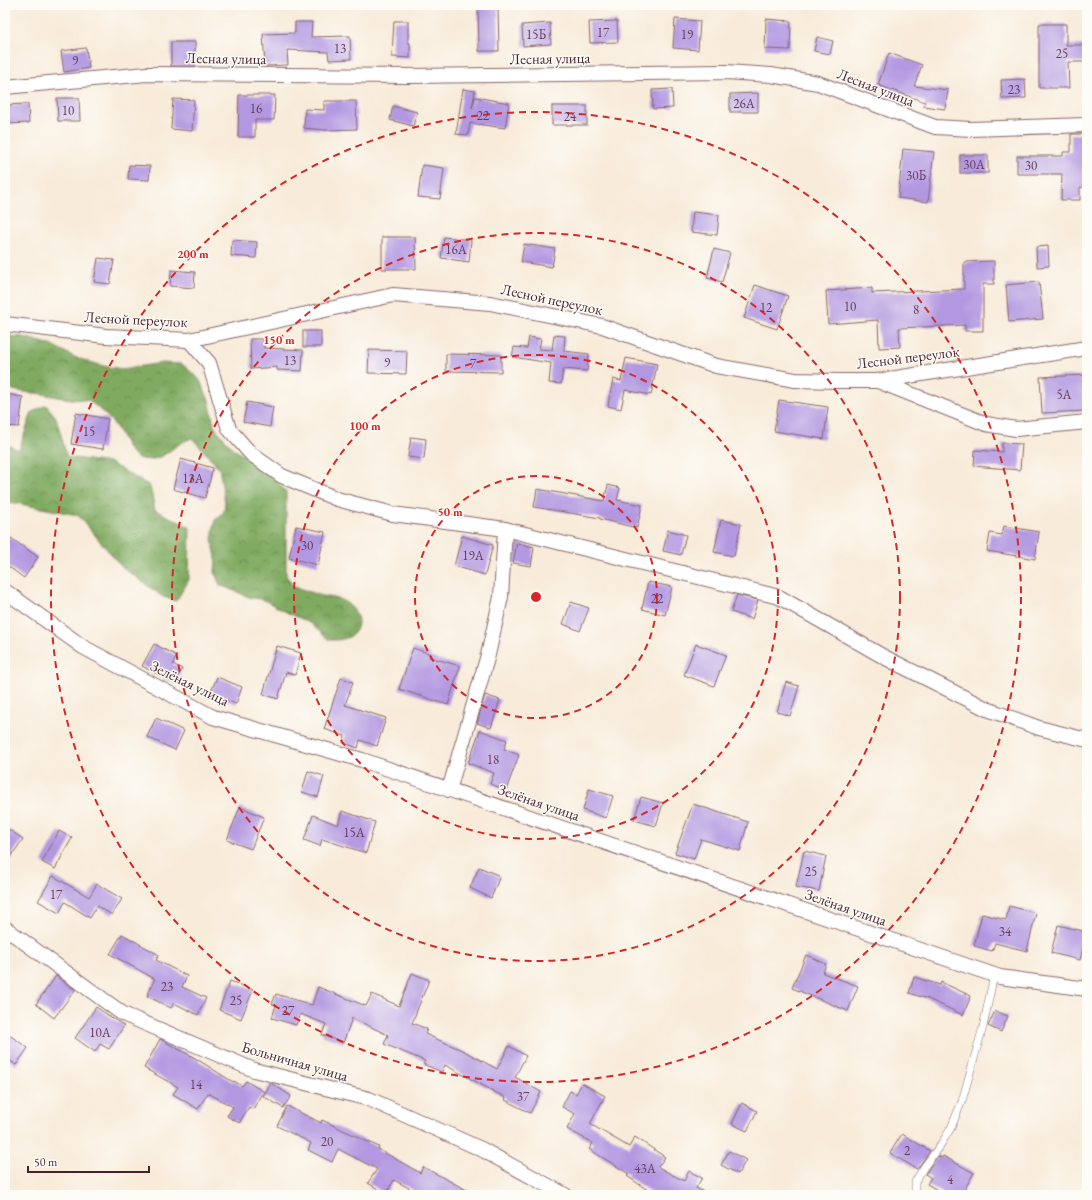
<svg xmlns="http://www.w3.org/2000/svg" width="1092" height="1200" viewBox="0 0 1092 1200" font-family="'EB Garamond',serif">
<defs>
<pattern id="forest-crowns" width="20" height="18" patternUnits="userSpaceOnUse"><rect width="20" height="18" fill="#80aa60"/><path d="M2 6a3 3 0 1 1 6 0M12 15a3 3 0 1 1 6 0" fill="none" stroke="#6b8a4f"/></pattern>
</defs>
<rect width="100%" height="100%" fill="#fdfcf7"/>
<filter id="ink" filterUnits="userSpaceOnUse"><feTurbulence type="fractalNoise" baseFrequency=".025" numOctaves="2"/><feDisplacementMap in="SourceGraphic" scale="8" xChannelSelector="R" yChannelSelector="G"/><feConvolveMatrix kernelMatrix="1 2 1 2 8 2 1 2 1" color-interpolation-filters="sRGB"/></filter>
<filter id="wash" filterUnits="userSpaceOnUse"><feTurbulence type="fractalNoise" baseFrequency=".012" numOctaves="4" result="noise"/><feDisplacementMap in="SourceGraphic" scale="16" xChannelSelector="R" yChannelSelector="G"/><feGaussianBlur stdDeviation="0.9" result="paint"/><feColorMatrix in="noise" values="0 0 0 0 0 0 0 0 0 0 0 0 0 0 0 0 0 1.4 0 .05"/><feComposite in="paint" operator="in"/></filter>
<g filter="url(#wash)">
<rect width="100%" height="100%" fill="#f8ebd9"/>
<!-- forest -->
<g fill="url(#forest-crowns)" stroke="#656446">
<path d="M5,336l18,1 29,8 22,12 29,9 19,3 40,-6 20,1 17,15 10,21 5,26 18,22 17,11 25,20 12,12v84l7,11c8,3 17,6 26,9 6,2 13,2 19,4 12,3 25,18 18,31 -5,10 -17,10 -27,10l-18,-16 -9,-5 -16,-7 -22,-12 -15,-3 -29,-12 -5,-12 1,-16 -4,-18 3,-19 9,-8 1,-10 -6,-34 -27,-30c-5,2 -10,4 -14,7 -8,5 -10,9 -21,13 -28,9 -31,-19 -43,-34 -7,-9 -17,-16 -25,-24 -16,0 -32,-3 -47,-6 -10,-1 -19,-2 -29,-4l-8,-12z"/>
<path d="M46,405l10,12 11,40 43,6 40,23 5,24 35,17 -1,53 -13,21 -13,-4 -42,-31 -43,-51 -73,-14v-57l14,6 13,-38z"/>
</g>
<g id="blocks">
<!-- building -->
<g fill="#b298e1">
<path d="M498,7l1,44h-20l-1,-43z"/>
<path d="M675,19l25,2 -2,29 -25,-2z"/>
<path d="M766,19l25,2 -1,29 -25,-1z"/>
<path d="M394,21h14v22h2v15l-18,-1z"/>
<path d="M617,21l1,21 -28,1 -1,-21z"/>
<path d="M295,22h17l-1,15 39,-1 1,23 -22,1 -1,-8 -41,-2 1,15 -23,1 -2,-32 32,-1z"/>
<path d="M550,23l1,21 -28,2 -1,-21z"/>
<path d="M1039,24h27v21h19v17h-17l1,26h-30z"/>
<path d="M817,37l16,4 -3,13 -16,-3z"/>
<rect x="171" y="42" width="24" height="24"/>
<path d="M86,48l3,20 -25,4 -3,-21z"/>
<path d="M889,53l33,12 -8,21 34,4 -3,19 -21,-3 1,-4 -47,-17z"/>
<path d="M1025,79l1,19 -24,1 -1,-19z"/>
<path d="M463,89l12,2 -3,17 3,-11 34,6 -4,25 -35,-5 -2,12 -12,-1z"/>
<path d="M672,89l1,19 -20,1 -1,-19z"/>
<path d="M758,93v19h-28v-18z"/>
<path d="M239,95h36l-1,25h-19v17h-17z"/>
<path d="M57,98h22l1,23h-22z"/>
<path d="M173,99l21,1 -2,31 -21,-2z"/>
<path d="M324,101h32l1,28 -32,1 -21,-2 1,-19 19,1z"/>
<path d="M28,104l1,19 -24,1v-19z"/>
<path d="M393,106l24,6 -4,14 -23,-6z"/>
<rect x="552" y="106" width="35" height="19"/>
<path d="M1071,134h16v54l-7,-1v13h-19l1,-26h-45v-18h46v-4h8z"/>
<path d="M903,149l31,3 -6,50 -30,-4z"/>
<rect x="960" y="155" width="28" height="18"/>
<path d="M129,165l21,1 -1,14 -21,-1z"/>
<path d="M422,165l22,3 -4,31 -22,-2z"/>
<path d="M693,212l26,3 -2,20 -26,-3z"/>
<path d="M382,237h33l1,32h-34z"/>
<path d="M444,237l27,3 -2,22 -28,-4z"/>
<path d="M232,240l25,2 -1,16 -25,-2z"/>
<path d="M524,244l31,5 -3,18 -31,-5z"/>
<path d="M1048,246l1,20 -12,1 -1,-20z"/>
<path d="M714,249l16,4 -8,29 -15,-4z"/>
<path d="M98,258l16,2 -4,24 -16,-2z"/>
<path d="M994,261v23h-11v47h-18v-6l-66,3 1,19 -21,1 -1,-28 -50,4 -2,-33 46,-3v5l92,-4v-27z"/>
<path d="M171,270l24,2 -1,16 -24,-2z"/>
<path d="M1039,282l4,37 -34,3 -3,-37z"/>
<path d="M755,285l33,11 -11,33 -33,-11z"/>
<rect x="303" y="331" width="18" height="16"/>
<path d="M554,335l11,1 -1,15 25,3 -2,17 -24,-2 -2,15 -12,-1 2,-20 -39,-6 2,-10 13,1 2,-11 12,2 -2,10 13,1z"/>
<path d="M250,339h14v9l39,2 -1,21 -25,-1v-3l-26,2z"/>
<path d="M369,350l38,1 -1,23 -38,-1z"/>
<path d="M446,354l55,1v17l-55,-1z"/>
<path d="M626,358l31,6 -6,31 -26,-5 -4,19 -13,-3 5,-27 8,2z"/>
<path d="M1087,375v36l-45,2 -2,-36z"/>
<path d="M5,394l18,3 -4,30 -14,-1z"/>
<path d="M779,400l49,7 -4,32 -50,-8z"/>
<path d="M247,402l26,5 -3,20 -27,-5z"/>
<path d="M76,413l32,6 -5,30 -32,-5z"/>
<path d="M411,437l15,2 -2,20 -16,-2z"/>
<path d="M1002,443l20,1 -2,26 -46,-4 1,-16 27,2z"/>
<path d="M181,459l32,9 -8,30 -32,-9z"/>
<path d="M608,485l12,3 -3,12 25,5 -5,23 -37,-9v-1l-66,-11 3,-18 67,12z"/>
<path d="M721,520l20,4 -7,32 -20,-4z"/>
<path d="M296,526l29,6 -7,33 -29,-7z"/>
<path d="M1004,526l35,6 -4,27 -48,-8 3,-18 12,2z"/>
<path d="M668,530l18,5 -5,20 -18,-4z"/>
<path d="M5,534l33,23 -14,21 -19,-14z"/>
<path d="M462,536l31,9 -8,30 -31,-9z"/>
<path d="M517,543l17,4 -3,19 -18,-3z"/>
<path d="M648,582l24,5 -7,28 -23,-6z"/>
<path d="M737,595l21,5 -6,19 -21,-7z"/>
<path d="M571,602l18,6 -9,23 -17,-7z"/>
<path d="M154,644l23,12 -4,8 9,5 -8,14 -32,-17z"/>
<path d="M696,644l30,11 -12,31 -30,-11z"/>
<path d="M277,646l24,7 -6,22 -9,-3 -8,27 -15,-5z"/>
<path d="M413,648l18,6 -2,3 31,9 -12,39 -49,-16z"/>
<path d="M217,677l25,10 -6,17 -26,-10z"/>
<path d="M341,678l12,4 -8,23 41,13 -9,28 -17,-6 -2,8 -15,-5 2,-7 -21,-7z"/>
<path d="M786,682l13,4 -9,30 -13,-4z"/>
<path d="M485,695l15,5 -9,28 -14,-5z"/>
<path d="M156,718l28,13 -9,19 -28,-13z"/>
<path d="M480,730l27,10 -3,9 15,6 -13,35 -16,-6 4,-11 -26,-10z"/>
<path d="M308,771l16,5 -6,21 -16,-5z"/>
<path d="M589,789l24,7 -7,22 -23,-8z"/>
<path d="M641,797l22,6 -7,23 -22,-6z"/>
<path d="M693,804l55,18 -8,29 -39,-12 -7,20 -19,-6z"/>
<path d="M240,807l24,10 -13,32 -24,-9z"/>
<path d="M342,811l33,11 -9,31 -44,-14 -2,7 -16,-6 9,-25 25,10z"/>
<path d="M5,827l18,12 -18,26z"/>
<path d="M59,831l13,7 -17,31 -13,-7z"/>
<path d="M804,851l22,5 -7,35 -23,-4z"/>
<path d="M479,867l21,9 -9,22 -21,-10z"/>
<path d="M53,876l36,21 8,-13 25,15 -10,16 -15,-9 -7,12 -25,-16 -6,11 -21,-12z"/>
<path d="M1009,906l27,7 -9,38 -32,-8 -3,8 -18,-5 8,-32 24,6z"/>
<path d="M1058,925l29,7 -7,28 -29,-7z"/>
<path d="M122,934l37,21 -3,5 31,16 -5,11 24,11 -8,17 -24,-12 -3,5 -24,-12 8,-17 -45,-25z"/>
<path d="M806,955l20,9 -3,9 35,13 -10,25 -56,-23z"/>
<path d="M412,973l17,7 -17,43 15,6 -2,5 39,17 33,18 12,-23 17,10 -11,21 26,15 -11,21 -25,-13 1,-2 -61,-33 -3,7 -19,-8 2,-3 -41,-17 4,-9 -36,-17 -9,25 -21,-8 4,-11 -26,-10 -4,11 -24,-7 4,-13 -4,-1 4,-10 36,11 6,-18 48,19 6,-12 27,12z"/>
<path d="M56,976l19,14 -21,28 -18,-14z"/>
<path d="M914,977l26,8 1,-3 30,14 -8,19 -35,-16 -19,-6z"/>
<path d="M230,981l23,9 -12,29 -22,-9z"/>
<path d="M96,1007l28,19 -15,23 -9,-5 -5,8 -20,-14z"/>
<path d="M995,1011l13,5 -7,16 -13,-6z"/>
<path d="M5,1032l23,16 -12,17 -11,-8z"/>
<path d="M160,1039l35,19 38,24 1,-1 8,5 4,-5 18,11 -11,17 -4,-2 -10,16 -12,-7 6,-9 -25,-14 -10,16 -25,-15 5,-7 -34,-19z"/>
<path d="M271,1083l20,13 -8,12 -20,-12z"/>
<path d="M582,1083l23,13 -15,28 39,23 6,-10 30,20 -7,10 26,14 5,-10 13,7 -6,10 13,7h-54l-28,-19 2,-2 -40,-25 4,-6 -26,-14 8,-15 -13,-7 8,-16 6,3z"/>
<path d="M742,1103l15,8 -10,20 -15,-7z"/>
<path d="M287,1106l34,17 1,-3 57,27 -1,2 42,24 3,-6 53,28h-54l-28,-15 -8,14 -18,-11 9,-14 -39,-20 -6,13 -24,-12 3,-7 -34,-17z"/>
<path d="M902,1134l28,17 -13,18 -27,-16z"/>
<path d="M729,1151l17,9 -8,14 -17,-9z"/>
<path d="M938,1156l4,2 1,-2 31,17 -13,22h-15l-19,-11 4,-6 -6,-4z"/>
</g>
</g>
</g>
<g filter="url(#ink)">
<use href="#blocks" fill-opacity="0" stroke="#876668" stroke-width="1"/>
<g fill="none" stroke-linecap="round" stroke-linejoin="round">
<defs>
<path id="lane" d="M915,1195v-13l9,-15 17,-23 10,-16 11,-27 21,-74 11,-52"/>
<g id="street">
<path d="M5,87l142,-13 261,2 318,-4 45,3 47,8 117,44 36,2 116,-4"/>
<path d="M5,324l101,12 83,4 204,-45 97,8 112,23 114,40 79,14 44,1h38l210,-33"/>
<path d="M189,340l20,23 20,66 22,25 31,22 55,23 56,15 112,15 274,68 105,60 103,52 52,19 48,12"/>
<path d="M878,381l108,43 30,5 71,-7"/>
<path d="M5,591l78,56 130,70 149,43 638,217 87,12"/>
<path d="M449,790l39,-135 13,-58 4,-68"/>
<path d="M5,928l118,86 131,56 115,29 112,50 84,46"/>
</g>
</defs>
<!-- lane casing -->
<use href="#lane" stroke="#876668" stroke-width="8"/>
<!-- street casing -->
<use href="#street" stroke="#876668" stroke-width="16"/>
<!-- lane -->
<use href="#lane" stroke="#fff" stroke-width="7"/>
<!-- street -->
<use href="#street" stroke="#fff" stroke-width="14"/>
</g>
</g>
<!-- distance rings -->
<g fill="none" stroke="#d62828" stroke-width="2" stroke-dasharray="7 5">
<circle cx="536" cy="597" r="121"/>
<circle cx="536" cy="597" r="242"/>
<circle cx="536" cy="597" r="364"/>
<circle cx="536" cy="597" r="485"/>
</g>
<g text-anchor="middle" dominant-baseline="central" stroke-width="3" stroke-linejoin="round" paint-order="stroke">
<!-- number labels -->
<g font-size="13" fill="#643d58">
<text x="603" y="32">17</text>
<text x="536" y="34">15Б</text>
<text x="687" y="34">19</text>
<text x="340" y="48">13</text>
<text x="1062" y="53">25</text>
<text x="75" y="60">9</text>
<text x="1014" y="89">23</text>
<text x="744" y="103">26А</text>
<text x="256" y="108">16</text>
<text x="68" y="110">10</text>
<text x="483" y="115">22</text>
<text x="570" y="116">24</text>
<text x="974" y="164">30А</text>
<text x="1031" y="165">30</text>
<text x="916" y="175">30Б</text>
<text x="456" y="249">16А</text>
<text x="850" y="306">10</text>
<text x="766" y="307">12</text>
<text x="916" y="309">8</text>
<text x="290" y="360">13</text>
<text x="387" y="362">9</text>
<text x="473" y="363">7</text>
<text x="1064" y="394">5А</text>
<text x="89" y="431">15</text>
<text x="193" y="478">13А</text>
<text x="307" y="545">30</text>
<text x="473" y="555">19А</text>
<text x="657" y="598">22</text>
<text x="493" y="759">18</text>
<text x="354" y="832">15А</text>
<text x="811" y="871">25</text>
<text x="56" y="894">17</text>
<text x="1005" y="931">34</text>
<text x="167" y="986">23</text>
<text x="236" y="1000">25</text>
<text x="288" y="1010">27</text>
<text x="100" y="1032">10А</text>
<text x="196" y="1084">14</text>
<text x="523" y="1096">37</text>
<text x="327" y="1141">20</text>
<text x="907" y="1150">2</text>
<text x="645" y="1168">43А</text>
<text x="950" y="1179">4</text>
</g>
<!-- street labels -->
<g font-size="15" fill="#4a1f2b" stroke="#fdfcf7">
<text transform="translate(226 58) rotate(1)">Лесная улица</text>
<text transform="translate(550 58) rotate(-1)">Лесная улица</text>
<text transform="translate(876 87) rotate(21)">Лесная улица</text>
<text transform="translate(552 299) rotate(12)">Лесной переулок</text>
<text transform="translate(136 319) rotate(3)">Лесной переулок</text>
<text transform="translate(908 357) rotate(-7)">Лесной переулок</text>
<text transform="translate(190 683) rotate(26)">Зелёная улица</text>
<text transform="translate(539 802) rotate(19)">Зелёная улица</text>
<text transform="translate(846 907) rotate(19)">Зелёная улица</text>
<text transform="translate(295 1061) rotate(16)">Больничная улица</text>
</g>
</g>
<circle cx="536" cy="597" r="6" fill="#d62828" stroke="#fdfcf7" stroke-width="2"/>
<g font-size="12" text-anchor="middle" font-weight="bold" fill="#d62828" stroke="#fdfcf7" stroke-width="3" stroke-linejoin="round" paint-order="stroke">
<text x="193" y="258">200 m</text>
<text x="279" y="344">150 m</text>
<text x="365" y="430">100 m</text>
<text x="450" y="516">50 m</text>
</g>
<!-- margin -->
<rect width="1092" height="1200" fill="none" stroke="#fdfcf7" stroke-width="20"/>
<!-- scale -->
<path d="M28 1166v6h121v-6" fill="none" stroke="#4a1f2b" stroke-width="2"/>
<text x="34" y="1166" font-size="12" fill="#4a1f2b" stroke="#fdfcf7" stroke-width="3" paint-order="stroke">50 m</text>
</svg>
